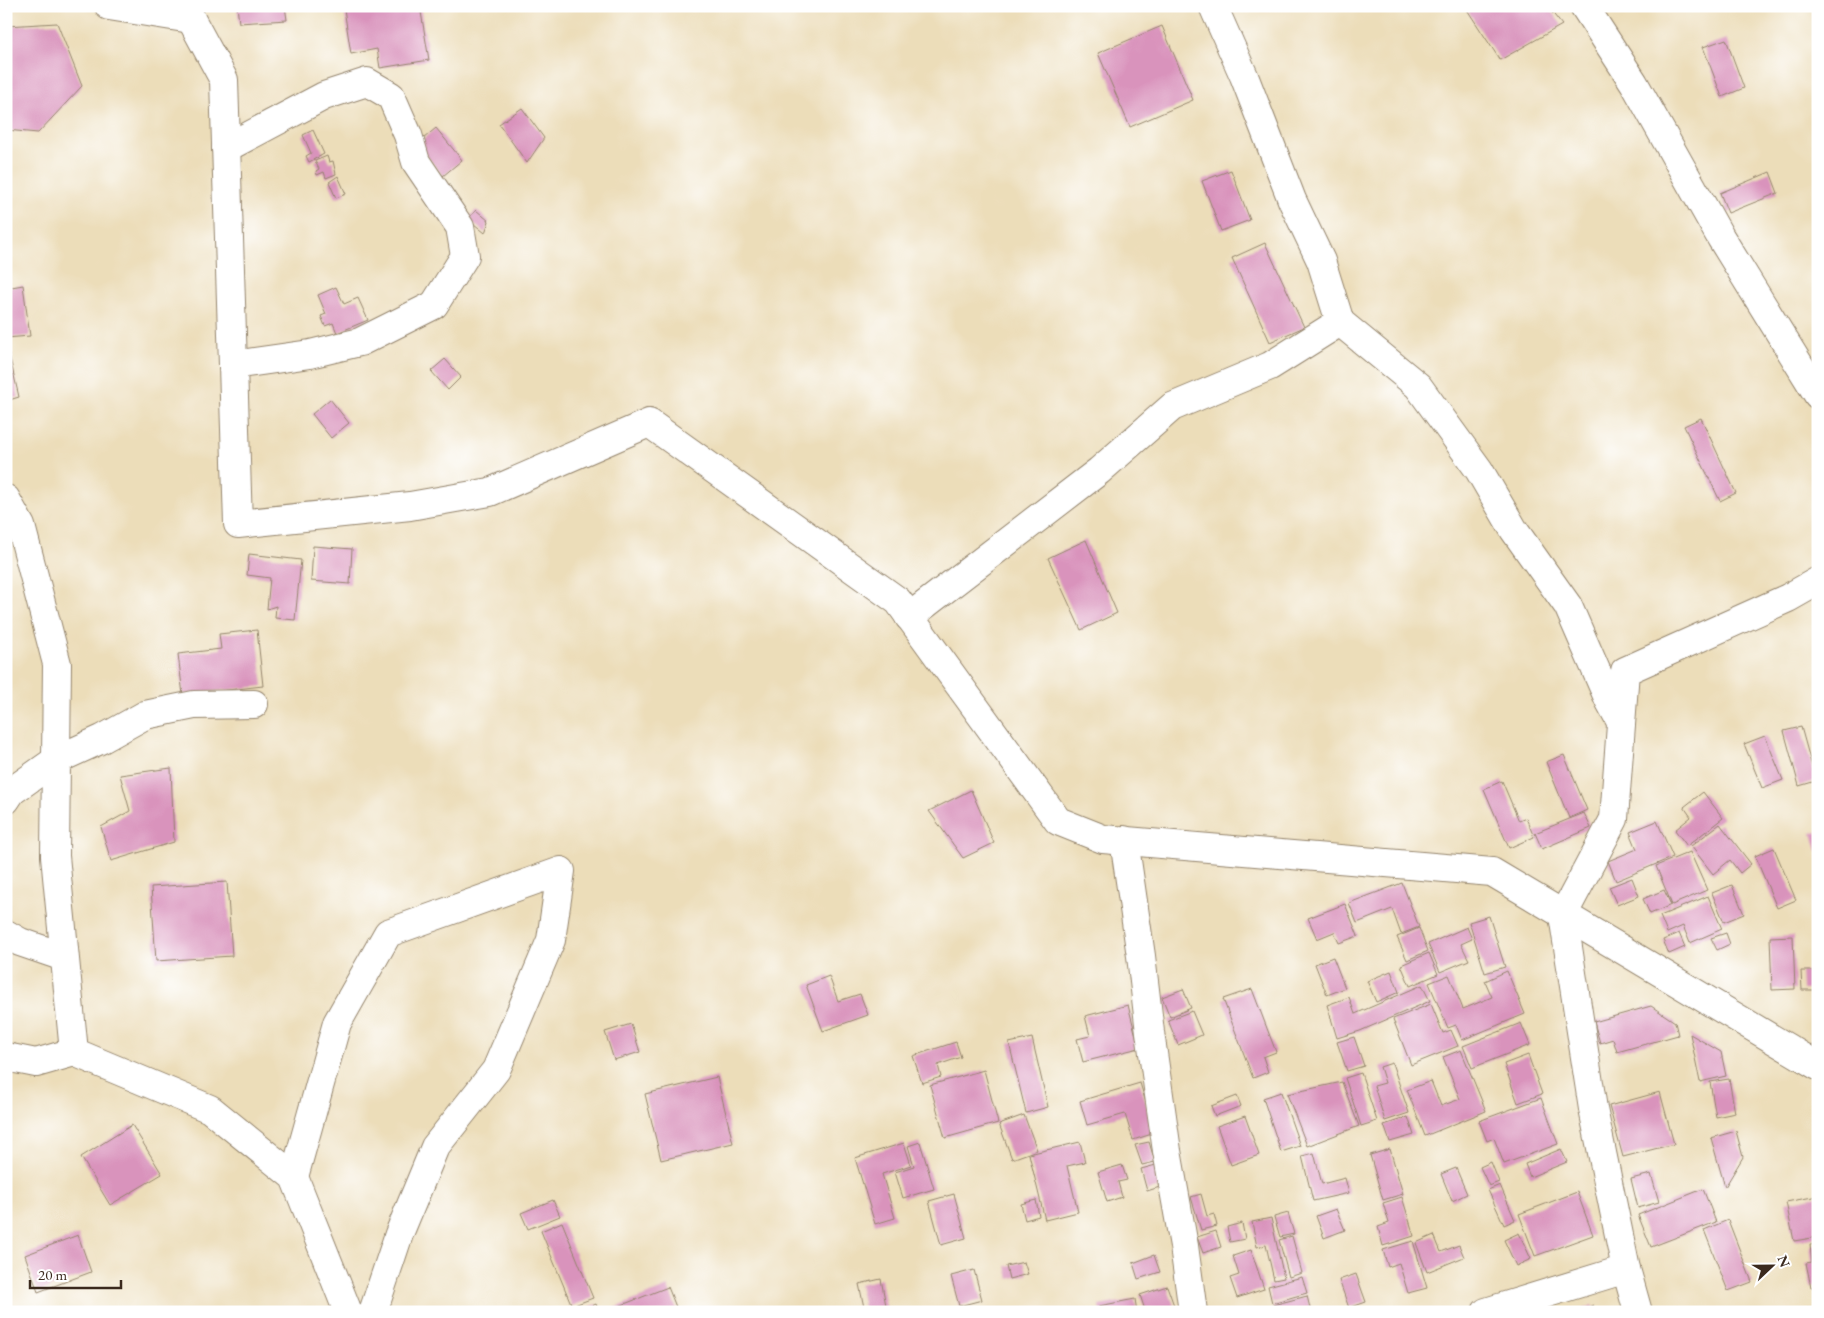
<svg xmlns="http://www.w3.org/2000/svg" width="1824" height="1318" viewBox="0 0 1824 1318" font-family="'EB Garamond',serif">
<rect width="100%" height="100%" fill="#fff"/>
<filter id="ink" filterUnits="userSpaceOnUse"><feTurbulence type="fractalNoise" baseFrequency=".02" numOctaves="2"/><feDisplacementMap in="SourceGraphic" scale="10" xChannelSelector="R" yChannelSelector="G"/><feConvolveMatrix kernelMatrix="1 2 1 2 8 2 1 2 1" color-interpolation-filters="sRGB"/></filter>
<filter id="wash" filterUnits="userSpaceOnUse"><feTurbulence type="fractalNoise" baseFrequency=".0096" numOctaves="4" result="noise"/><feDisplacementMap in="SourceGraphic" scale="20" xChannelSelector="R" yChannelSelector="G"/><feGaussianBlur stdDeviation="1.12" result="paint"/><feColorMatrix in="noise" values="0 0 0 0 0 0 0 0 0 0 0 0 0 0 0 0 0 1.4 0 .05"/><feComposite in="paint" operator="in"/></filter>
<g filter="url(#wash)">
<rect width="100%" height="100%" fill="#ecddb9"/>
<g id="blocks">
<!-- building -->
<g fill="#d993bc">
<path d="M237,6h48l2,14 -48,3z"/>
<path d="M355,6h65l9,54 -49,8 -3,-19 -26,5 -7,-45z"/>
<path d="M1470,6h77l15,19 -62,35 -34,-52z"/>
<path d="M57,23l25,63 -44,47 -32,-3v-104z"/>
<path d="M1162,26l31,74 -63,27 -32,-74z"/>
<path d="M1726,39l18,49 -22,9 -19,-50z"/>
<path d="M522,108l22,30 -17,25 -28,-39z"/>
<path d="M436,128l26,32 -19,16 -26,-32z"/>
<path d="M313,130l11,24 -15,8 -3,-6 5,-3 -8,-18z"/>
<path d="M327,156l2,6 4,-1 3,13 -10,4 -2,-6 -7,3 -1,-4 3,-2 -4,-8z"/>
<path d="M1231,170l19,50 -29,11 -19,-50z"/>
<path d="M1770,172l8,21 -50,20 -8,-20z"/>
<path d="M338,176l8,18 -10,4 -7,-16z"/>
<path d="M476,210l13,11 -4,12 -17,-14z"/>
<path d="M1265,243l39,84 -34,15 -38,-84z"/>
<path d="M23,285l7,51 -24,2v-50z"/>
<path d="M336,287l8,17 14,-6 10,22 -31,13 -4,-10 -8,3 -4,-10 5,-2 -8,-19z"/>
<path d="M9,354l10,43 -13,4v-46z"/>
<path d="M445,359l16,18 -13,13 -17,-19z"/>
<path d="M330,399l19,24 -18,15 -19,-24z"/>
<path d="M1701,418l35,75 -16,8 -36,-75z"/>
<path d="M1086,540l31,73 -36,17 -33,-72z"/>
<path d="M313,546l39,3 -2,35 -39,-3z"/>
<path d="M249,554l52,6 -6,60 -20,-2 1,-12 -9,3 3,-31 -23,-3z"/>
<path d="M257,630l6,56 -80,9 -5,-41 43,-5 -2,-15z"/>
<path d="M1801,727l15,54 -17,5 -15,-55z"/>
<path d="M1765,736l18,44 -21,8 -18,-44z"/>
<path d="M1564,755l23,55 -18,8 -23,-56z"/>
<path d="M171,768l3,74 -63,19 -10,-34 29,-16 -10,-36z"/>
<path d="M1502,781l17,40 7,-3 8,19 -25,11 -25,-59z"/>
<path d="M971,790l23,53 -31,15 -34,-47z"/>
<path d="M1703,792l20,26 -36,28 -12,-16 16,-13 -7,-10z"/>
<path d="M1584,813l7,15 -49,21 -7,-16z"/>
<path d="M1657,821l16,36 -57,24 -8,-20 29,-12 -7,-17z"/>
<path d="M1720,824l31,40 -11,9 -10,-13 -17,14 -22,-28z"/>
<path d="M1818,832v19h-1l-5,-18z"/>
<path d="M1774,848l22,52 -19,8 -22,-52z"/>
<path d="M1690,852l17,38 -35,15 -16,-39z"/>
<path d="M1632,878l7,18 -22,9 -8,-18z"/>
<path d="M227,882l5,74 -76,5 -5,-74z"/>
<path d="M1402,883l17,44 -18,7 -9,-25 -35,14 -8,-20z"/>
<path d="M1732,885l12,29 -20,8 -12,-29z"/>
<path d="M1664,890l7,15 -21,9 -7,-15z"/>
<path d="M1708,896l14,33 -32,14 -7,-17 -16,7 -7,-17z"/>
<path d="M1345,904l13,32 -19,7 -5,-11 -17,7 -9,-21z"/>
<path d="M1489,916l16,51 -20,6 -16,-51z"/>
<path d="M1467,927l5,12 -11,5 8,16 -29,12 -12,-28z"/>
<path d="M1419,928l9,23 -21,9 -10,-23z"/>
<path d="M1679,933l6,14 -16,7 -6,-14z"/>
<path d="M1726,933l4,11 -13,6 -6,-12z"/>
<path d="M1793,936l2,53 -23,1 -2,-53z"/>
<path d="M1429,953l9,21 -28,12 -9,-21z"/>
<path d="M1333,957l12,31 -18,7 -12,-31z"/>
<path d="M1391,971l8,21 -23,10 -9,-21z"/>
<path d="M1507,971l18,43 -63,26 -6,-15 -8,3 -19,-45 20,-8 14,34 29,-12 -7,-16z"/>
<path d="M1801,971h17v19h-16z"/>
<path d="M829,976l9,25 22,-7 8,21 -45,16 -17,-46z"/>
<path d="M1422,985l8,16 -70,30 -23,7 -10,-33 22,-8 6,17z"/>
<path d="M1183,989l8,19 -21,9 -8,-20z"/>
<path d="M1252,989l24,63 -13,5 5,15 -15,6 -30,-79z"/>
<path d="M1431,1004l12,29 8,-3 7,16 -47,19 -18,-46z"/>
<path d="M1128,1005l11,43 -56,14 -6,-23 13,-3 -5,-20z"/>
<path d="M1651,1006l24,16 3,13 -61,17 -4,-13 -13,4 -6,-21z"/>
<path d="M1192,1011l10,24 -24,10 -10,-25z"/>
<path d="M1521,1023l9,22 -58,23 -9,-22z"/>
<path d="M631,1024l9,28 -26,8 -9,-28z"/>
<path d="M1690,1034l31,18 5,24 -26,6z"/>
<path d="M1354,1037l10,29 -17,5 -10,-29z"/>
<path d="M1032,1038l16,69 -22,6 -17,-70z"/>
<path d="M956,1042l5,15 -23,8 3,12 -19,6 -9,-27z"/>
<path d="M1461,1050l25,61 -61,25 -18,-46 24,-9 10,25 19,-7 -17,-42z"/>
<path d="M1528,1055l14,39 -24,9 -14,-39z"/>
<path d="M1392,1063l17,50 -24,8 -11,-35 11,-3 -5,-16z"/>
<path d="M984,1070l14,53 -53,15 -15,-53z"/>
<path d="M1361,1073l16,48 -16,5 -16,-48z"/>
<path d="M717,1077l16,66 -72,17 -16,-66z"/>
<path d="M1729,1079l6,34 -19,4 -6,-35z"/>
<path d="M1342,1082l17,44 -52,20 -20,-52z"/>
<path d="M1140,1083l15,50 -22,7 -8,-26 -38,11 -7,-24z"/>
<path d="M1281,1092l19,54 -19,6 -18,-54z"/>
<path d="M1660,1092l14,52 -51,13 -14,-51z"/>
<path d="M1237,1096l4,10 -26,10 -4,-10z"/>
<path d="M1541,1098l17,46 -54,20 -10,-26 -7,3 -8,-20z"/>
<path d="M1024,1115l13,35 -25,9 -13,-35z"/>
<path d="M1245,1116l14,39 -28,10 -14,-39z"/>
<path d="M1408,1117l6,18 -24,7 -6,-17z"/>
<path d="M132,1125l30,49 -52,31 -29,-48z"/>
<path d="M1736,1131l7,26 -18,30 -14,-49z"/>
<path d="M920,1142l14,47 -31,9 -8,-26 19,-6 -6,-20z"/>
<path d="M1080,1142l5,20 -18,4 11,46 -33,8 -16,-66z"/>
<path d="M1149,1142l6,20 -13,3 -7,-20z"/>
<path d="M904,1143l7,22 -29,9 13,44 -20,6 -20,-66z"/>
<path d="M1390,1149l13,45 -20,6 -13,-45z"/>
<path d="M1561,1149l6,13 -37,15 -5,-13z"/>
<path d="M1314,1153l8,31 23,-6 4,15 -36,8 -11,-45z"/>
<path d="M1491,1162l8,20 -10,4 -9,-19z"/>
<path d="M1122,1165l5,15 -9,2 4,15 -15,5 -9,-30z"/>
<path d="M1156,1165l7,21 -16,5 -6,-22z"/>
<path d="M1456,1168l11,26 -15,7 -11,-27z"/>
<path d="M1651,1174l8,28 -21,6 -7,-29z"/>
<path d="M1500,1185l15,35 -11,5 -16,-35z"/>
<path d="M1703,1189l13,33 -65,25 -13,-32z"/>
<path d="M1577,1192l16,43 -58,21 -16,-42z"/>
<path d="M954,1194l12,44 -25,7 -12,-44z"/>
<path d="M1201,1194l6,22 7,-2 3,12 -16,4 -10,-33z"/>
<path d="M1818,1196v41l-24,4 -8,-39z"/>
<path d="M1402,1197l12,39 -31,10 -5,-19 11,-4 -6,-20z"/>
<path d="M553,1200l7,16 -32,13 -7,-16z"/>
<path d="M1036,1200l3,16 -14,4 -4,-16z"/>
<path d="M1336,1209l9,21 -21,8 -8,-22z"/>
<path d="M1288,1213l6,21 -14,3 -6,-20z"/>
<path d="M1271,1218l13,60 -10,2 -8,-35 -9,2 -5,-25z"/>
<path d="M1728,1220l24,62 -24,9 -24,-61z"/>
<path d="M562,1222l31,76 -21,8 -31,-75z"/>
<path d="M1242,1223l3,16 -15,3 -3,-15z"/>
<path d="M1216,1231l5,16 -18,6 -6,-16z"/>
<path d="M1519,1233l12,26 -15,7 -12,-26z"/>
<path d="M78,1235l13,37 -53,20 -13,-37z"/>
<path d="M1434,1235l7,17 18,-7 5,12 -37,15 -11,-29z"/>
<path d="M1292,1236l10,37 -13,4 -10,-37z"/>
<path d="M1413,1241l14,47 -19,5 -9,-30 -11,4 -5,-17z"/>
<path d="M1818,1244v42l-7,1 -5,-24 6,-1 -2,-17z"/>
<path d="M1251,1250l13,39 -27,9 -7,-20 9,-3 -6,-19z"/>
<path d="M1154,1255l6,17 -22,7 -5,-16z"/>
<path d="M1024,1262l4,12 -19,5 -3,-13z"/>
<path d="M974,1270l8,30 -23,6 -8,-30z"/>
<path d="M1356,1274l10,28 -17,6 -10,-28z"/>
<path d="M1302,1277l5,16 -35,10 -4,-17z"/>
<path d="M881,1279l6,32 -22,1 -6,-28z"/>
<path d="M1167,1286l9,25 -22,1 -2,-4 -7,2 -5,-15z"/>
<path d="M668,1287l10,25h-68l-1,-2z"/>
<path d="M1307,1296l4,16h-37l-1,-7z"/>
<path d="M1135,1299l2,13h-37l-1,-6z"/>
<path d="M596,1304l3,8h-20z"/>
<path d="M1593,1305l3,7h-19z"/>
</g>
</g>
</g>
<g filter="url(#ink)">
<use href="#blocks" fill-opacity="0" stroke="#94846c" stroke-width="1"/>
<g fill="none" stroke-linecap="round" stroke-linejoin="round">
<defs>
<g id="minor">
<path d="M109,6l82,13"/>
<path d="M187,6l4,13 33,61 14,444 172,-18 80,-14 159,-69 249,178 160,220 45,18 389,33 326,194"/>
<path d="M1213,6l31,70 48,124 29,61 19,61 78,64 61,84 35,60 54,76 41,94 12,22"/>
<path d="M1584,6l50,77 87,155 97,157"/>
<path d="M226,148l98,-52 43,-14 24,14 17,39 8,27 44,65 5,29 -31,49 -74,37 -50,12 -77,11"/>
<path d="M6,499l15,27 36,138 -2,192 19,196 136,57 84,68 54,135"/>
<path d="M909,617l190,-146 73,-64 98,-41 70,-44"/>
<path d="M6,800l6,-9 44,-31 46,-21 43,-24 49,-10 60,-1"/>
<path d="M1124,840l17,116 9,76 17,119 17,95 9,66"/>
<path d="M6,934l14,8 44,15"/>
<path d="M6,1057l30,6 38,-11"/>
<path d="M294,1177l43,-154 51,-90 173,-62 -10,69 -55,130 -61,77 -36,87 -26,78"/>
<path d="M1486,1312l140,-43"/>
<path d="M1638,1312l-12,-43 -33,-160 -30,-194 51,-96 11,-148 163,-73 30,-17"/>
</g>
</defs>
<!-- minor casing -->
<use href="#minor" stroke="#94846c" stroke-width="30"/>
<!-- minor -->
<use href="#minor" stroke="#fff" stroke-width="28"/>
</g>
</g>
<!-- margin -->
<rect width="1824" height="1318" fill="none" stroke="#fff" stroke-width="25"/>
<!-- north arrow -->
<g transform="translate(1772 1266) rotate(68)" stroke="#ffffff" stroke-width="4" paint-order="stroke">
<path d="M0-4L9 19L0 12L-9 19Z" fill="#3b2a1e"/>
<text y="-8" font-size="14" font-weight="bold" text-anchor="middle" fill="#3b2a1e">N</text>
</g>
<!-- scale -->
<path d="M30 1280v8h91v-8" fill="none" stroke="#3b2a1e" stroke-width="2.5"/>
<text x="38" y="1280" font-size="15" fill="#3b2a1e" stroke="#ffffff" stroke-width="4" paint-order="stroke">20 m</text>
</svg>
